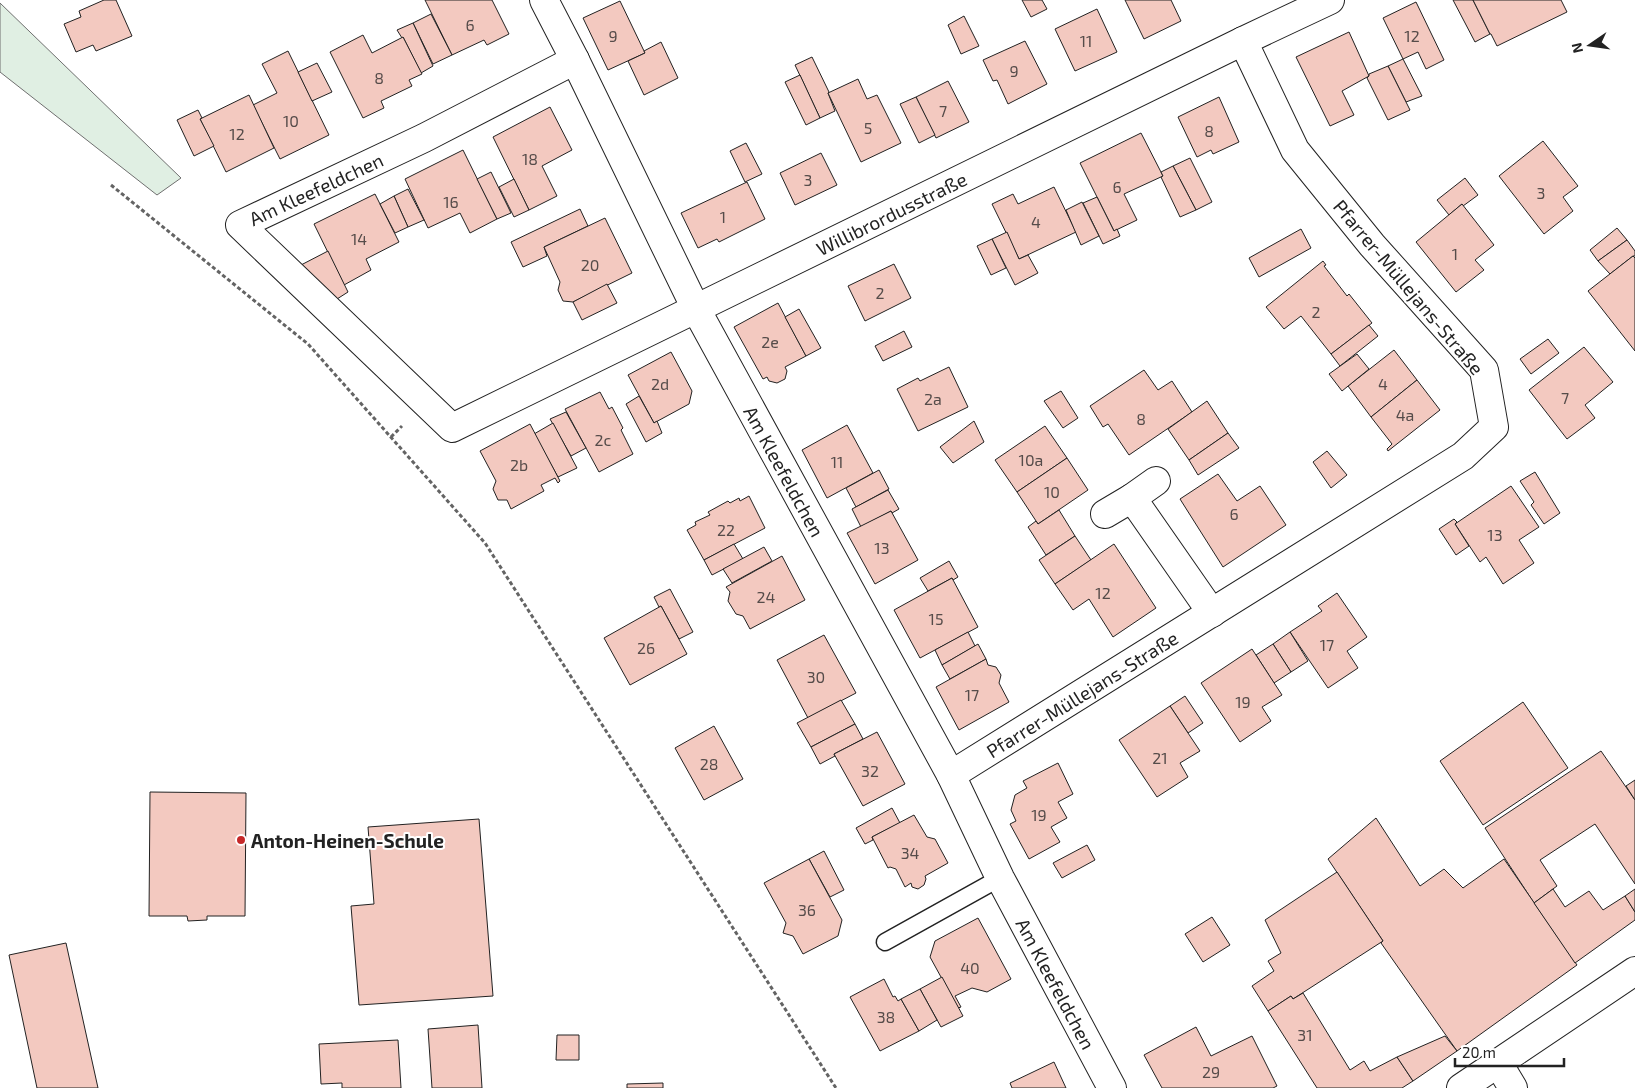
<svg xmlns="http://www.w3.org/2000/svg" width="1635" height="1088" viewBox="0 0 1635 1088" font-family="'Exo 2',sans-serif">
<rect width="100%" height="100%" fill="#fff"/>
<!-- green -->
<path fill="#e0efe3" stroke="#6f6f6f" d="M0,3l181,175 -24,17 -157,-123z"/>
<!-- building -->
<g fill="#f3c9c0" stroke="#222">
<path d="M104,0h12l16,36 -36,15 -3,-6 -17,7 -12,-28 17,-7 -2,-6z"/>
<path d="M425,0h67l17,34 -22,11 -3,-5 -32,15z"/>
<path d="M1022,0h20l5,9 -16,8z"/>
<path d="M1125,0h46l10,21 -37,18z"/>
<path d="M1453,0h20l17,34 -15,8z"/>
<path d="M1473,0h88l6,12 -70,34 -6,-12h-1z"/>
<path d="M620,1l25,52 -37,17 -25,-52z"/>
<path d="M1416,2l28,58 -18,9 -8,-17 -15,7 -20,-41z"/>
<path d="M1097,9l20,43 -42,19 -20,-42z"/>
<path d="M431,14l21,41 -19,9 -20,-41z"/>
<path d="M964,16l15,30 -18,8 -13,-29z"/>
<path d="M413,23l20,43 -12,7 -18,-36 -1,1 -5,-8z"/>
<path d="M1349,32l20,44 -27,15 12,24 -24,11 -34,-69z"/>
<path d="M363,35l9,18 31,-16 19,37 -13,6 3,6 -31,15 3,7 -21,10 -33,-66z"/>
<path d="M1025,41l22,43 -39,20 -11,-24 -4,1 -10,-21z"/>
<path d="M661,42l17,36 -34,17 -16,-34 17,-8 -1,-2z"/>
<path d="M288,51l41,84 -49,24 -27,-54 24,-12 -15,-29z"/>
<path d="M812,57l17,35 -1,1 7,18 -15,7 -25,-53z"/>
<path d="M1403,59l19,37 -16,6 -18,-36z"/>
<path d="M317,63l15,29 -20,9 -14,-29z"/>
<path d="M1388,66l22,44 -22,10 -21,-42 2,-2v-2z"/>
<path d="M800,75l20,43 -14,7 -21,-43z"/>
<path d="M858,79l9,20 10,-4 24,48 -40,19 -33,-69z"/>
<path d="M948,81l21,41 -33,16 -20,-41z"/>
<path d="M249,95l25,53 -48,24 -26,-53z"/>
<path d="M916,97l19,38 -16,8 -19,-39z"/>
<path d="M1219,97l20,45 -26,12 -2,-4 -14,7 -19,-40z"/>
<path d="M550,107l22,43 -30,16 15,30 -28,14 -36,-73z"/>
<path d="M198,110l4,8 -2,1 14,27 -20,10 -17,-36z"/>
<path d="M1141,133l22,43 -39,18 13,26 -23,11 -34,-68z"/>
<path d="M1543,141l35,45 -15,11 10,14 -29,23 -45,-58z"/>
<path d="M746,143l16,31 -17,8 -15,-31z"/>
<path d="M463,150l34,69 -27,14 -10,-20 -32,15 -23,-49z"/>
<path d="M821,153l16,32 -42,20 -15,-32z"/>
<path d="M1190,158l22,44 -16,8 -23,-44z"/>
<path d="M1173,166l23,44 -16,7 -19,-40 2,-1 -2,-4z"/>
<path d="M491,172l20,41 -14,6 -20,-40z"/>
<path d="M1465,178l13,17 -15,11 -1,-2 -13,11 -12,-15z"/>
<path d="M514,179l15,31 -15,7 -15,-30z"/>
<path d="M747,182l18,37 -46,23 -2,-3 -19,9 -17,-35z"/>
<path d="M1054,187l22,45 -57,27 -27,-55 21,-10 5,10z"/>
<path d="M408,189l16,31 -16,7 -14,-31z"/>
<path d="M375,194l24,48 -33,17 5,11 -27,15 -30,-61z"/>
<path d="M394,196l14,31 -13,6 -15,-29z"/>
<path d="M1097,197l17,34 3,-2 3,7 -17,8 -20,-41z"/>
<path d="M1082,202l17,34 -18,9 -15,-35z"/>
<path d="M1462,204l32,41 -19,15 9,10 -28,22 -40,-50z"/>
<path d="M580,209l8,17 -44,21 3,9 -24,11 -12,-25z"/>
<path d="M605,218l27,55 -59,29 -10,-1 -5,-11 2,-8 -16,-35z"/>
<path d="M1617,228l10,12 -29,21 -8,-11z"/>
<path d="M1301,229l10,19 -52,29 -10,-19z"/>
<path d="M1007,232l12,27 9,-4 10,18 -23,12 -23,-46z"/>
<path d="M992,239l14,29 -15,7 -14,-29z"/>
<path d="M1627,240l8,11v5h-2l-23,18 -12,-13z"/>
<path d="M328,251l20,41 -11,7 -36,-34z"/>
<path d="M1633,256l2,2v93l-47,-60z"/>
<path d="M1323,261l3,4 -2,1 23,30 2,-2 23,29 -41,31 -30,-38 -17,13 -18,-22z"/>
<path d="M894,264l17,34 -46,23 -17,-35z"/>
<path d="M607,284l10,19 -35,17 -9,-18z"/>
<path d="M778,303l28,53 -21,11 2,4 -2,8 -8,4 -8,-2 -2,-4 -4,2 -29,-52z"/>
<path d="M799,309l22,39 -15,8 -21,-39z"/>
<path d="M1369,325l9,11 -38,30 -9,-12z"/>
<path d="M904,331l8,16 -29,14 -8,-15z"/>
<path d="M1548,339l11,14 -28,21 -11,-15z"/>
<path d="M1584,347l29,35 -28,23 10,13 -28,21 -38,-49z"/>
<path d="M1394,350l23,30 -46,37 -23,-31z"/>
<path d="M671,352l21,39 -3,13 -35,19 -26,-48z"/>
<path d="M1357,354l12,15 -27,22 -13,-17z"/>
<path d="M949,367l19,40 -50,24 -21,-42 21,-11 2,3z"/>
<path d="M1144,370l14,20 14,-9 20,31 -63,43 -21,-31 -5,3 -13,-21z"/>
<path d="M1417,380l23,30 -52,41 -1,-2 5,-5 -21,-27z"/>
<path d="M1061,391l17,27 -15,10 -19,-27z"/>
<path d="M600,392l9,17 3,-2 11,21 -2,2 12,24 -34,18 -34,-63z"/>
<path d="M639,396l15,27 3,-2 5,12 -16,9 -20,-38z"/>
<path d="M1207,401l21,32 -39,27 -21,-31z"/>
<path d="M566,412l20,36 -15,8 -21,-37z"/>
<path d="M974,421l10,21 -31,21 -13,-16z"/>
<path d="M553,423l24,45 -19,9 -24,-43z"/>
<path d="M530,424l30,57 -2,2 -3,-5 -14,7 3,6 -33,18 -4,-9h-9l-5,-11 3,-8 -16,-30z"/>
<path d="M847,425l26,48 -46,25 -25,-48z"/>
<path d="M1045,426l22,32 -50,34 -22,-32z"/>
<path d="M1228,433l11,15 -41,27 -9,-15z"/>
<path d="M1327,451l20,24 -16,13 -18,-26z"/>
<path d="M1067,458l21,32 -50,34 -21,-32z"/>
<path d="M879,470l10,19 -33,18 -10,-19z"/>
<path d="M1535,472l25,41 -16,11 -13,-19 3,-3 -14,-21z"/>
<path d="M1218,474l19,27 23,-15 26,39 -63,42 -43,-68z"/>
<path d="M1511,486l28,41 -20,13 15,23 -31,21 -17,-27 -6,5 -25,-38z"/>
<path d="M888,490l11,19 -7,4 -1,-2 -30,16 -9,-18z"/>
<path d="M749,496l16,32 -61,32 -17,-30 9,-5 -1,-3 15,-7 -2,-3 20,-11 2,2 9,-5 1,3z"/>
<path d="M1059,510l16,26 -29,19 -18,-28 8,-6 2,3z"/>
<path d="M891,511l27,49 -43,24 -28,-51z"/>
<path d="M1454,519l3,3 -2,2 14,22 -13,9 -17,-26z"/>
<path d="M1075,536l16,24 -36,24 -16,-24z"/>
<path d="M734,544l9,15 -31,16 -8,-15z"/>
<path d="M1114,544l42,64 -43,29 -24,-38 -16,11 -18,-26z"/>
<path d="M764,547l8,14 -40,22 -9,-14z"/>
<path d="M782,556l23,44 -55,29 -7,-13 -7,-2 -8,-13 2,-9 -4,-5z"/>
<path d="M949,561l9,16 -5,3 -1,-2 -24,13 -8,-13z"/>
<path d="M952,578l26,49 -58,31 -26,-48z"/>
<path d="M670,589l23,43 -14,7 -18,-33 -2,1 -5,-10z"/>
<path d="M1337,593l30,44 -20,14 11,17 -30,20 -38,-56 32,-21 -4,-5z"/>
<path d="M661,606l26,48 -57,31 -26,-47z"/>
<path d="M968,632l7,14 -33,19 -7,-15z"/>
<path d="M1290,632l18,29 -17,11 -18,-28z"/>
<path d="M824,635l32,58 -48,25 -31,-58z"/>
<path d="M978,644l8,15 -36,20 -8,-14z"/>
<path d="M1273,644l18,28 -17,11 -18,-28z"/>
<path d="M1252,649l30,46 -20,12 9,14 -31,21 -39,-59z"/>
<path d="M986,659l2,6 8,2 5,8 -2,8 10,19 -50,28 -23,-43z"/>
<path d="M1185,696l18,27 -15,10 -18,-27z"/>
<path d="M841,700l14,24 -44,23 -14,-24z"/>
<path d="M1523,702l45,66 -85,57 -43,-64z"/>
<path d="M1170,706l30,45 -20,12 8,14 -31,20 -38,-57z"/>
<path d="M855,724l8,15 -29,15 1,2 -15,8 -9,-17z"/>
<path d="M714,726l29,53 -39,21 -29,-52z"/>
<path d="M877,732l28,52 -42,22 -29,-52z"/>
<path d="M1601,751l34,49v84l-40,-60 -55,36 17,26 -23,17 -49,-75z"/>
<path d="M1058,763l15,31 -15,8 9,16 -16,9 9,15 -31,17 -19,-35 6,-3 -5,-11 4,-15 12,-7 -4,-7z"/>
<path d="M1635,780v20l-9,-14z"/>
<path d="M150,792l96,1 -1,123h-38v4l-19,1 -1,-5h-38z"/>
<path d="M892,808l8,15 -28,14 1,3 -8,4 -9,-16z"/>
<path d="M914,815l13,22 8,2 13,24 -23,13 1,3 -2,6 -6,4 -6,-2 -1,-4 -6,4 -9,-18 -6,-2 -2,1 -16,-31z"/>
<path d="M1376,818l44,68 24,-17 19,19 41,-29 73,106 -120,86 -76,-108 2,-2 -55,-82z"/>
<path d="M479,819l14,177 -134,9 -8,-99 23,-2 -6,-77z"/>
<path d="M1087,845l8,15 -33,18 -9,-15z"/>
<path d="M824,851l20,39 -14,7 -21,-38z"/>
<path d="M809,859l33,61 -4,16 -35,18 -10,-18 -10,-3 3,-10 -22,-40z"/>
<path d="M1337,872l46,69 -90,58 -2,-3 -23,15 -16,-25 22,-15 -6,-10 13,-8 -16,-33z"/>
<path d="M1553,889l12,18 24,-16 14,19 22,-14 10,16v8l-60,43 -41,-60z"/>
<path d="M1635,889v23l-10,-16z"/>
<path d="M1212,917l18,28 -27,17 -18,-28z"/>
<path d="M978,918l33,61 -24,13 -15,-4 -17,8 6,11 -3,1 -28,-51 5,-16z"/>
<path d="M66,943l32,145h-61l-28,-133z"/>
<path d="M942,977l21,39 -22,11 -21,-38z"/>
<path d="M884,979l9,18 2,-1 3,5 3,-2 18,32 -39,20 -30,-54z"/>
<path d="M920,989l17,31 -18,11 -18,-32z"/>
<path d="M1303,993l47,77 14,-9 6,10 27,-14 16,24 -11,7h-85l-49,-77 23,-15 2,3z"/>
<path d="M478,1025l4,63h-50l-4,-59z"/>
<path d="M1196,1027l15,29 41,-20 25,50 -4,2h-111l-18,-33z"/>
<path d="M557,1035h22v25h-23z"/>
<path d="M1445,1036l12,15 -44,30 -16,-24z"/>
<path d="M398,1040l3,48h-59v-5l-21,1 -2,-40z"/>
<path d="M1054,1062l12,26h-54l-2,-5z"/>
<path d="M663,1083v5h-36v-4z"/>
</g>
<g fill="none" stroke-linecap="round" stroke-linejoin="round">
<defs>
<path id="lane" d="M885,942l115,-64"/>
<g id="street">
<path id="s1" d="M544,0l31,60 121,249 255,466 49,103 112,210"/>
<path id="s2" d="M575,60l-151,78 -184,87 212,203 791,-387 87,-41"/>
<path d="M1132,498l24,-17"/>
<path d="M1105,514l27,-16 80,115"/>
<path id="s3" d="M951,775l512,-319 31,-29 -10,-57 -112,-125 -77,-95 -52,-109"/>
<path d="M1498,1063l15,25"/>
<path d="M1461,1088l174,-117"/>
</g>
</defs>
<!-- lane casing -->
<use href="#lane" stroke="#222" stroke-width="19"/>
<!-- street casing -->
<use href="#street" stroke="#222" stroke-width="30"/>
<!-- path -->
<g stroke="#646464" stroke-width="3" stroke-dasharray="4 2.5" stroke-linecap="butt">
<path d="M111,185l197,159 177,199 351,545"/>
<path d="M391,437l11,-11"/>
</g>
<!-- lane -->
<use href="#lane" stroke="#fff" stroke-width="16"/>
<!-- street -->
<use href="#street" stroke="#fff" stroke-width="28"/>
</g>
<!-- markers -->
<circle fill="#c62828" stroke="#fff" stroke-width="2" cx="241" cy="840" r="5"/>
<g text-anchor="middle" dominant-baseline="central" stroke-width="4" stroke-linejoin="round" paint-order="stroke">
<!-- number labels -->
<g font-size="16" fill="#564c4a">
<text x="470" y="24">6</text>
<text x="613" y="35">9</text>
<text x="1412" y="35">12</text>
<text x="1086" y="40">11</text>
<text x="1014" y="70">9</text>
<text x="379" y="77">8</text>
<text x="943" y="110">7</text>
<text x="291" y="120">10</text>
<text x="868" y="127">5</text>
<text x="1209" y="130">8</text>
<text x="237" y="133">12</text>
<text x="530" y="158">18</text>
<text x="808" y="179">3</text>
<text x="1117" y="186">6</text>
<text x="1541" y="192">3</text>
<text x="451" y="201">16</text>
<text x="723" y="216">1</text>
<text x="1036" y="221">4</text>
<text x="359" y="238">14</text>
<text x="1455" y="253">1</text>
<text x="590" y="264">20</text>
<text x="880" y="292">2</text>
<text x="1316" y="311">2</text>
<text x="770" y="341">2e</text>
<text x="660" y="383">2d</text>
<text x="1383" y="383">4</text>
<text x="1565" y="397">7</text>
<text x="933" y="398">2a</text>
<text x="1405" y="414">4a</text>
<text x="1141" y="418">8</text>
<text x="603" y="439">2c</text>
<text x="1031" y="459">10a</text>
<text x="837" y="461">11</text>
<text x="519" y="464">2b</text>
<text x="1052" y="491">10</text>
<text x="1234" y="513">6</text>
<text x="726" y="529">22</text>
<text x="1495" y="534">13</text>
<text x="882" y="547">13</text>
<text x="1103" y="592">12</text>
<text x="766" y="596">24</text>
<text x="936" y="618">15</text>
<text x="1327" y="644">17</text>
<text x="646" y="647">26</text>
<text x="816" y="676">30</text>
<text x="972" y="694">17</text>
<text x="1243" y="701">19</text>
<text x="1160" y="757">21</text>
<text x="709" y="763">28</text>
<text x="870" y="770">32</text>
<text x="1039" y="814">19</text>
<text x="910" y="852">34</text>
<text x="807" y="909">36</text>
<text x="970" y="967">40</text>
<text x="886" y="1016">38</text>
<text x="1305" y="1034">31</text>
<text x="1211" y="1071">29</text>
</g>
<!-- street labels -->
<g font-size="19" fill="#222" stroke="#fff">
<text transform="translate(316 189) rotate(-25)">Am Kleefeldchen</text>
<text stroke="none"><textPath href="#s2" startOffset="1156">Willibrordusstraße</textPath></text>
<text transform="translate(1409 287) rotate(50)">Pfarrer-Müllejans-Straße</text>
<text stroke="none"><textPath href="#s1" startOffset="529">Am Kleefeldchen</textPath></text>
<text stroke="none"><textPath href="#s3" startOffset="154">Pfarrer-Müllejans-Straße</textPath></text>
<text stroke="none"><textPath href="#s1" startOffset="1109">Am Kleefeldchen</textPath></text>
</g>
<!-- poi labels -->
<g font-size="19" font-weight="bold" fill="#222" stroke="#fff" text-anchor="start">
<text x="251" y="840">Anton-Heinen-Schule</text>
</g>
</g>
<!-- north arrow -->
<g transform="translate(1590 45) rotate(257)" stroke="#ffffff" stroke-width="4" paint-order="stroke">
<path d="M0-4L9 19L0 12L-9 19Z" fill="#222222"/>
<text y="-8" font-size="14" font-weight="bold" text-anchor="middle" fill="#222222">N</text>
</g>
<!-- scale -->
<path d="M1455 1058v8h109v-8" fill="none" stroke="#222222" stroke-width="2.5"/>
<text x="1462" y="1058" font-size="15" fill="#222222" stroke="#ffffff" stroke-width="4" paint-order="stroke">20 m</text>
</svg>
